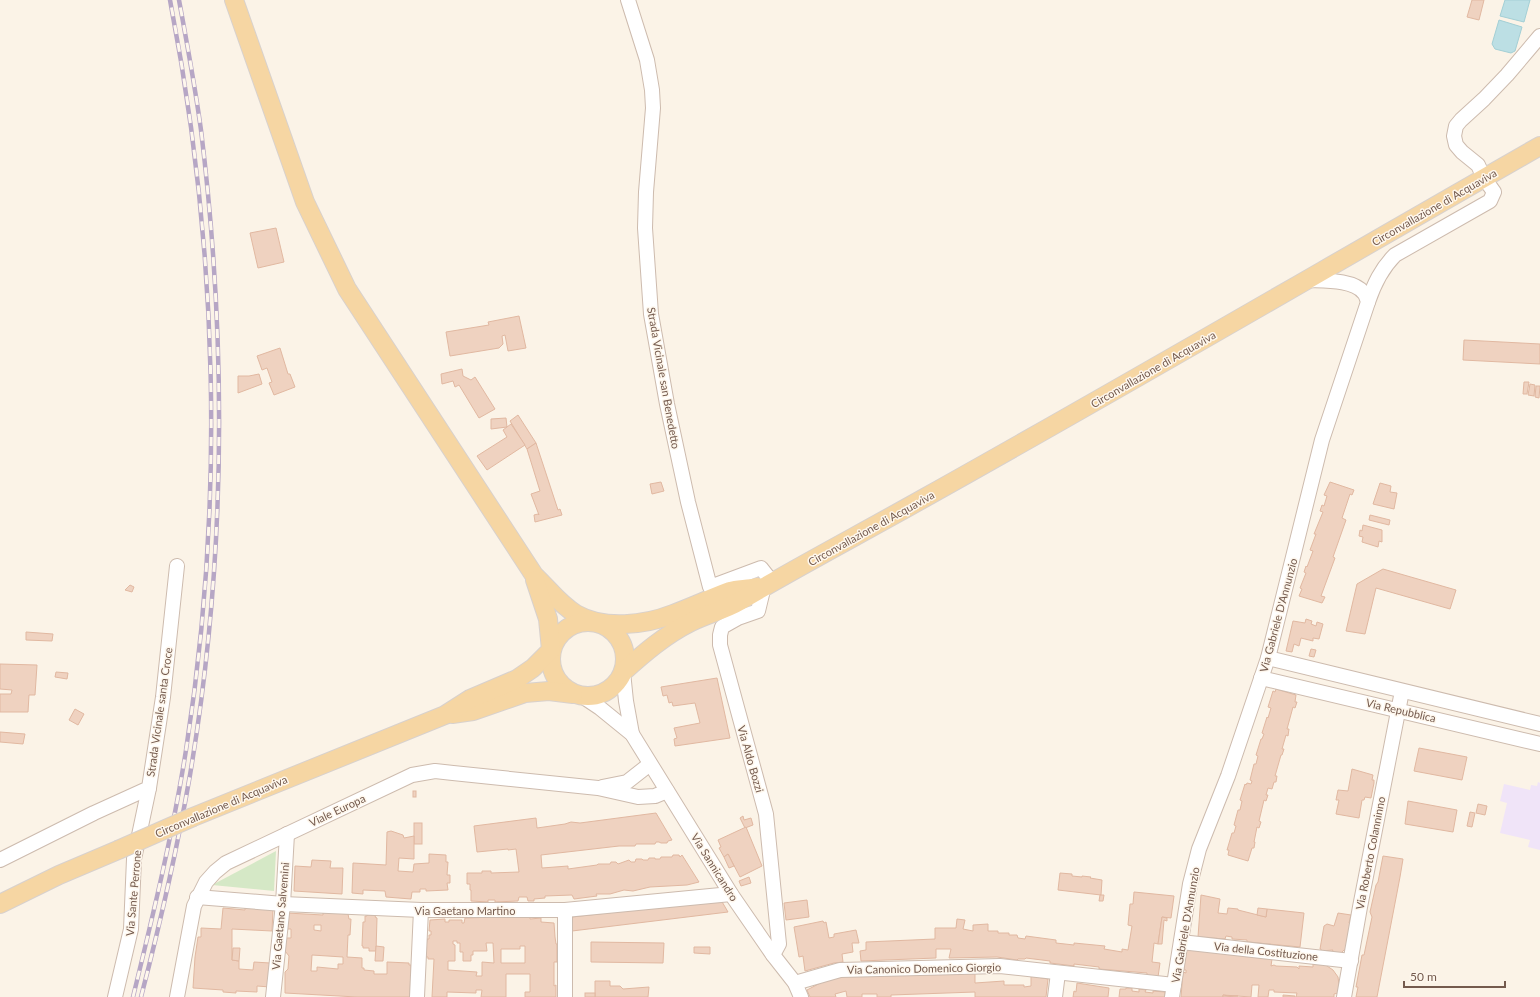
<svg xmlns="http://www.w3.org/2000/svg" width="1540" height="997" viewBox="0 0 1540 997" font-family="Lato,sans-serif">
<rect width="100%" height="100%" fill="#fbf3e7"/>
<!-- education -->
<path fill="#f0e4f8" d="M1538,782l2,1v67l-12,-3 2,-7 -30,-7 7,-30 -7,-2 4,-17 26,6 1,-5 6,1z"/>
<!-- green -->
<path fill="#d5e8c6" d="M276,851l-2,40 -62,-6z"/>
<!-- water -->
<g fill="#bcdfe4" stroke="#a3cfd5">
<path d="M1505,0h25l-6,22 -24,-6z"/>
<path d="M1499,20l23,7 -7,24 -4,2 -16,-4 -3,-5z"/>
</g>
<!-- building -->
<g fill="#efd2c0" stroke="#e1b8a1" fill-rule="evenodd">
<path d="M1472,0h12l-5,20 -12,-3z"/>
<path d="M276,228l8,34 -26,6 -8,-35z"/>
<path d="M519,316l7,32 -18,3 -3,-16 -3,1 1,8 -4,4 -49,8 -4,-24 43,-7 -1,-3z"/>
<path d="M1464,340l76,4v20l-77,-4z"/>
<path d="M280,348l8,26h2l5,13 -21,8 -5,-12 3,-1 -5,-14 -5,2 -5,-14z"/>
<path d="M462,369l1,7 8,4 4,-3 20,32 -16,9 -20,-33 -4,2 -2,-6 -11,3 -1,-10z"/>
<path d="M259,374l3,10 -24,9v-17h11z"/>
<path d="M1524,382h5l-2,12h-4z"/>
<path d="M1530,384l5,1 -1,11 -6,-1z"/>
<path d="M1536,386h4l-1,12 -4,-1z"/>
<path d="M518,415l18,28 -9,6 -17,-28z"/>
<path d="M506,418l1,9 -16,2v-10z"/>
<path d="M511,424l14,21 -38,25 -10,-14 30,-19 -4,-7z"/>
<path d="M536,443l22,67 2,-1 2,6 -27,7 -1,-7 4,-1 1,1 -8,-21 9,-3 -13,-42z"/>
<path d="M661,482l3,9 -12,3 -2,-10z"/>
<path d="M1330,482l24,8 -2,5 -2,-1 -8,24 4,2 -13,37 2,1 -14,38 4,1 -3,6 -23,-7 3,-7 -2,-1 6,-15 -2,-1 2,-6 1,1 6,-16 -3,-1 6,-16h-2l9,-22 -3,-1 2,-6 2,1 3,-10 -3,-1z"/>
<path d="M1380,483l11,3 -1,6 7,1 -3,16 -21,-5z"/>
<path d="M1370,515l20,5 -1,5 -20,-5z"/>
<path d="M1363,525l19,5v12l-3,-1 -1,6 -16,-5 1,-5 -4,-1 1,-6 2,1z"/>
<path d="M1383,569l73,21 -6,19 -74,-21 -11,46 -19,-3 11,-47z"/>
<path d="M130,585l4,2 -2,5 -7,-2z"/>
<path d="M1306,619l6,2 -1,3 5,2 1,-4 6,2 -4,15 -6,-1v3l-12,-3 -2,8 -5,-2 -2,8 -6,-1 7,-30 12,2z"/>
<path d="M26,632l27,2 -1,7 -26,-1z"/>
<path d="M1311,649l5,1 -2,7 -5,-1z"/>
<path d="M0,664l37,1 -2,30h-6l-1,17h-28v-18h11l1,-4 -12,-1z"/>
<path d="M56,672l12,1 -1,6 -12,-2z"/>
<path d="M717,678l13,60 -55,8 -1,-7 3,-1 -3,-10 26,-5 -5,-20 -22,3 -1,-4 -3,1 -2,-8 -4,1 -2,-9z"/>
<path d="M1276,689l20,6 -1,7h2l-2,6 -2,-1 -6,22h2l-1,7 -2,-1 -4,14h2l-2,6h-1l-6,21h2l-1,6h-2l-2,7 -4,-1 -2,7h2l-2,6 -2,-1 -5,21 2,1 -2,6 -2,-1 -3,15h1l-1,6h-2l-4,13 -20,-6 1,-5h-2l5,-17h2l2,-7 -2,-1 4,-15h2l2,-9 -2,-1 5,-16 1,1 1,-2 4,1 1,-3 -2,-1 4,-16h2l2,-8 -2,-1 5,-16h1l2,-5 -2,-1 5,-16 1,1 3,-10 -3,-1 5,-16 2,1z"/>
<path d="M75,709l9,5 -6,11 -9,-5z"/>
<path d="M0,732l25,2 -2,10 -23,-2z"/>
<path d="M1419,748l48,9 -5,23 -48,-9z"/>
<path d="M1352,769l21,6 -1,5h2v3l-3,15 -6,-1 -1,3h-2l-3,18 -23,-4 3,-14h-3l2,-10 10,1z"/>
<rect x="413" y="791" width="3" height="6"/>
<path d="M1408,801l49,9 -4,22 -48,-8z"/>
<path d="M1478,804l9,2 -2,9 -9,-2z"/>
<path d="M1470,812l5,1 -3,14 -5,-1z"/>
<path d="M656,813l16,27 -4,1 -1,2h-6l-2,-1h-3l-1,2h-19l-1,2h-16l-78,9 1,13 26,-2v3l29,-4 1,-1h12l1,-2h5l2,2 11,-4 2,2h4l1,-3h6l1,1h5l1,-2h6v1h5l1,-2h11l1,-2h6l1,2 2,-2 17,27 -12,3 -37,2 -17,4 -9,-1 -14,4h-14l1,2 -23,3 -2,-4 -27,1v2l-11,1v2h-6l-1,-4h-8l-1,4 -23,1v-2h-7v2l-17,-1v-11h-1v-6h-3v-11h15v-2h9v2l28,-1 -3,-23 -8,1v-1l-31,3 -3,-26 62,-8 1,10 28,-4 6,-2 9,1z"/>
<path d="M743,816l1,4 7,-2 2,7 -8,3 -5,-10z"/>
<rect x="414" y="823" width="8" height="21"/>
<path d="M746,827l16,39 -22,11 -12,-23 -4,3 -5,-9 2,-1 -3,-7z"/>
<path d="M391,831l12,4 1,3 10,-2v23l-15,-1 -1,13 15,1 1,-8 15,-1v-9l17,1v7h2l-1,13h3v8h-3l1,7 -22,1v-2h-6v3h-8l-1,7 -25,-2 -1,-6 -22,-1v4l-11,-1 1,-30 33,2 1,-33z"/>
<path d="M728,854l6,12 -5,2 -5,-11z"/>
<path d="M1383,856l20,3 -3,18 -23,120h-21l2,-10h-2l6,-32h2l8,-38 -2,-5 6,-27 2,-3z"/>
<path d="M312,860l19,1 -1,7h13l-1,26 -48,-3 1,-25 16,1z"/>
<path d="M1060,873l12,1v2l10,1v-1l9,1 -1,1 12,2 -1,15 -43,-5z"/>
<path d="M749,877l2,6 -10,3 -2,-5z"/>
<path d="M1134,892l40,4 -3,22 -9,-1 -4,27 -4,-1 -2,19 8,1 -2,14 -11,-1v-3l-48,-4v-2l-25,-3v2l-24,-3v-2l-24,-3 -1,1h-7l-1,1 -20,-3 -48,1 2,-9h-15v9l-75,3 -1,-10 6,-1v-8l69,-3v-11h21l1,-9 8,1 -2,9 10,2v-6l15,-1v7h10v2h11v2h8l1,3 7,1 1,-3 30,4v3l18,2v-2l31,3 -1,3 18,3v-3l6,1 4,-24 -4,-1 2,-21h3z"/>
<path d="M1100,895h4l-1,6h-4z"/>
<path d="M1201,895l19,4 -2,14 9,1 1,-6 10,1v1l28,7 1,-8 37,4 -4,34 -53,-5v-2l-15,-1v-2l-6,-1 -1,3 -27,-2z"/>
<path d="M721,900l7,12 -156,19v-14z"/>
<path d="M807,900l2,17 -23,3 -2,-17z"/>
<path d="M245,907l28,2 -1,22 -40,-2v31l7,1v8l14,1 1,-8 16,1v24l-13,-1v6l-21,-1v2l-13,-1v-2l-30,-2 2,-31 3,-20h3v-9l20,1 2,-21 22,2z"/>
<path d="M1258,908l9,1 -1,8 -9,-2z"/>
<path d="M323,912l25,2 1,5h2l-1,16h-2l-1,22 15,1v10h2v2l10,1v3h13v-12l22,1v2h2l-1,32h-53l-72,-4v-21l3,-3 1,-13 -4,-5 1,-13h5v-9h-5l1,-16 36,2zM314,925h7v6l-7,-1zM312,955l31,2v7h-5v5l-21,-2v4h-6z"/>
<path d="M1338,913l13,2 -2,8h2l-5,27h-2l-3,3 -9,-1 1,-2 -12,1v-2h-1l4,-23 3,-2 7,2z"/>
<path d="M367,915h9l-1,2 2,1 -1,33h-7v-3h-6v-2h-1l1,-24h2v-6h2z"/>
<path d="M530,916v3l11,-1v4l13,1 1,14 1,7h1v18h-3v24l2,-1v12h-31v-5h5v-18h-24v23h-25l1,-7h-6v3l-29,-1v5h-15l2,-38h-6v-2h-3l2,-18h2v-4h2v-4h-2l1,-11 15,-1v3h4v-2h13v3h2l1,-5zM453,941h4v2h3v9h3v9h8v-6h2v-4h14l-1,-8h7l1,20 -12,-1v14h-6l1,-4 -29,-2v-9h7v-16l-2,-1zM520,946h5v17h-24v-14h19z"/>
<path d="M1162,917l5,1v3l-3,-1 -2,24h-4z"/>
<path d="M823,921l1,2 2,-1 3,16 5,-1v-3l22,-4 3,13h-7l1,9 -11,2 1,8 -9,1 -29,8 -2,-15 -4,1 -5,-30z"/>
<path d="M591,942l73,1 -1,20 -72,-1z"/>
<path d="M376,946l8,1 -1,14h-8z"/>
<path d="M694,947h16v7l-16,-1z"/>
<path d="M233,948h7l-1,13 -7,-1z"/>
<path d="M1186,949l86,10 -1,7 3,-1 2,1 21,1 2,2v-3l14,1v-3h11l9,6 5,7 1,8 -1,8 -4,1v3h-38l1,-4 -23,-1v-2h-5l-1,7h-10l1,-12h-7l-1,12 -28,-2v2h-42l2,-25 3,1v-3h-2z"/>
<path d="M975,971v12l29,-2v4h20v2l7,-1v-10l17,3 -2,18h-71v-5l-84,3v2h-14v-3h-15v3h-15l-1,-6 -11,3 1,3h-26l-3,-7 21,-11 28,-4z"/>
<path d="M595,981h15v5h10l3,3 26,-2 -1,10h-53z"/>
<path d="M1077,983l32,5 -1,9h-35l1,-6 2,1z"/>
<path d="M1126,988h6v3l7,1v-3l7,1 -1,2 8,1v-2l12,1v5h-46l1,-8h6z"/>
<rect x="585" y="993" width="10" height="4"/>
<path d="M1223,995l6,1h9l-15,1z"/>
<path d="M1283,995l12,1v1h-12z"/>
</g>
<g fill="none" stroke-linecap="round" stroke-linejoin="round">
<defs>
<g id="minor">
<path d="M628,0l19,60 5,30 1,18 -7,84 -1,36 6,86 16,90 21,98 22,85 51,-19 11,14"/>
<path d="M1368,302c6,-18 13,-33 27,-47l95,-54 4,-9 -10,-14 -6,-13 -16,-13 -6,-7 -2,-9 2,-10 5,-6 23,-21 23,-24 33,-39"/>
<path d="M764,586l-6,25 -20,7 -16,9 -2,8v10l46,169 13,130 -6,11"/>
<path d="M1268,658l272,66"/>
<path d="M623,672l3,29 6,33"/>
<path d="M1261,678l279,66"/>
<path d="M582,696l18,12 32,26 99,160 42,61 22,28 6,14"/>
<path d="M602,787l25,-5 23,-18"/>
<path d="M0,860l94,-47 55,-25 14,-91 14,-131"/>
<path d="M197,897l86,7 138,6h144l166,-16"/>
<path d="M1181,942l170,19"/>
<path d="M795,983l45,-13 160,-4 174,19"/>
<path d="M115,997l16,-68 3,-70 15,-71"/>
<path d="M177,997l17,-91 12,-24 9,-10 11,-9 186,-88 23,-4 18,2 145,15 40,9 17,-1 12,-5"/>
<path d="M273,997l10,-93 4,-70"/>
<path d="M417,997l4,-87"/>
<path d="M565,997v-87"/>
<path d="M1055,997l3,-24"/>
<path d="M1172,997l18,-113 9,-35 29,-73 40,-118 54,-218 46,-138c-1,-3 -2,-7 -4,-9 -11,-14 -42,-12 -58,-13"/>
<path d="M1344,997l16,-90 42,-216"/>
</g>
<g id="major">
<path d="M234,0l71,202 42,87 187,286c14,13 25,29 42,39 28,16 69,11 97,0 19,-7 38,-16 57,-23 8,-2 18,-2 27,-4"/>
<circle cx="588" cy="659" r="37"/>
<path d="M623,672c21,-19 42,-37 68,-50 16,-8 34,-12 49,-21 61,-36 124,-69 186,-104 206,-115 409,-234 614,-351"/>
<path d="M452,714l21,-3 52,-18 24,-2 24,3"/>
<path d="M193,817l252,-102 25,-16 47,-20 16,-11 18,-18 -3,-31 -13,-39"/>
<path d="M0,904l59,-29 59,-25"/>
</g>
</defs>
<!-- minor casing -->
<use href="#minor" stroke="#cdbbae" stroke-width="16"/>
<!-- major casing -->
<use href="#major" stroke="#d8d1cd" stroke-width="20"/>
<!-- minor -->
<use href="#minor" stroke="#fff" stroke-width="14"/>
<!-- major -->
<use href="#major" stroke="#f6d6a3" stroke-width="18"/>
<defs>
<g id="rail">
<path d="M133,997c20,-82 40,-164 53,-247 39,-249 32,-503 -16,-750"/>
<path d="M141,997c19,-73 36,-147 49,-222 36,-213 37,-432 11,-645 -6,-44 -14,-87 -22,-130"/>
</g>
</defs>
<!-- rail casing -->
<use href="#rail" stroke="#b6a6c5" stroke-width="4.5"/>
<!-- rail -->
<use href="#rail" stroke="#fef7ed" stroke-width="3" stroke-dasharray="9" stroke-linecap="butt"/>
<defs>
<path id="major-bridge" d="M118,850l75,-33"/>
</defs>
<!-- major-bridge casing -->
<use href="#major-bridge" stroke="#d8d1cd" stroke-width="20" stroke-linecap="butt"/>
<!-- major-bridge -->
<use href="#major-bridge" stroke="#f6d6a3" stroke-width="18"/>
</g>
<g text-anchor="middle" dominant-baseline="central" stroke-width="3" stroke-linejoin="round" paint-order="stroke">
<!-- street labels -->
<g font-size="11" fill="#745a4d" stroke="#fef7ed">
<text transform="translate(1434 207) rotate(-30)">Circonvallazione di Acquaviva</text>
<text transform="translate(1153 369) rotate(-30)">Circonvallazione di Acquaviva</text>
<text transform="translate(664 378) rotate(80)">Strada Vicinale san Benedetto</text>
<text transform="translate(871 528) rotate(-29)">Circonvallazione di Acquaviva</text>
<text transform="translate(1278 615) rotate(-75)">Via Gabriele D'Annunzio</text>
<text transform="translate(1401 710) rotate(13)">Via Repubblica</text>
<text transform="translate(159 712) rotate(-82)">Strada Vicinale santa Croce</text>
<text transform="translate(751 759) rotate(74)">Via Aldo Bozzi</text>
<text transform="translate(221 806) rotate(-23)">Circonvallazione di Acquaviva</text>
<text transform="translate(337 810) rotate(-25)">Viale Europa</text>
<text transform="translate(1370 853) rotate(-79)">Via Roberto Colanninno</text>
<text transform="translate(715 867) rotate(58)">Via Sannicandro</text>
<text transform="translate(133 893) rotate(-85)">Via Sante Perrone</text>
<text x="465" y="910">Via Gaetano Martino</text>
<text transform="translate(280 916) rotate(-85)">Via Gaetano Salvemini</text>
<text transform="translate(1185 925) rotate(-80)">Via Gabriele D'Annunzio</text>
<text transform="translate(1266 951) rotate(6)">Via della Costituzione</text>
<text transform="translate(924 968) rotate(-1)">Via Canonico Domenico Giorgio</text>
</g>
</g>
<!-- scale -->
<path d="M1404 981v6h101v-6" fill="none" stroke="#745a4d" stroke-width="2"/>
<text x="1410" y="981" font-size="12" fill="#745a4d" stroke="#fef7ed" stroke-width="3" paint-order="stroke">50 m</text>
</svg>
